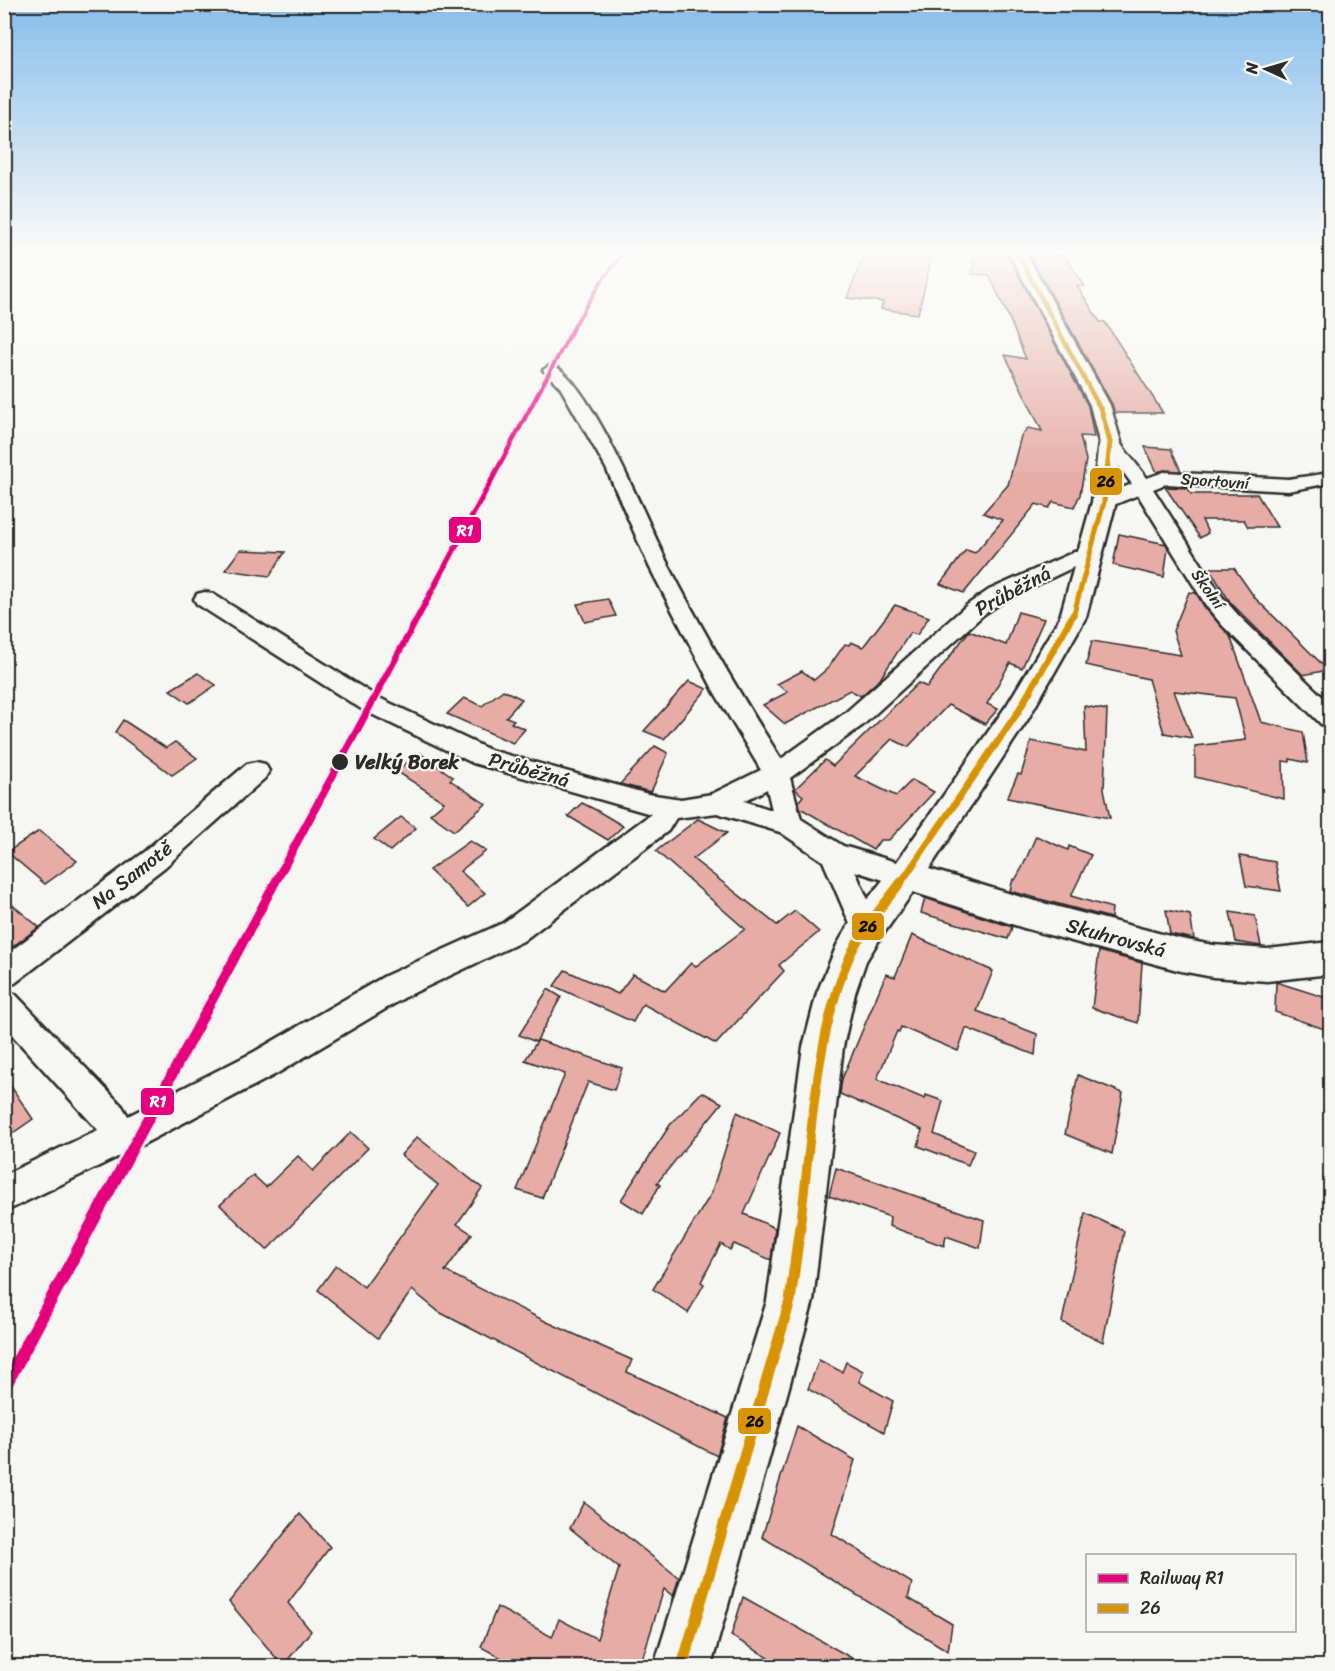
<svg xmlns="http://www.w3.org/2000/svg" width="1335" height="1671" viewBox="0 0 1335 1671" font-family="Sriracha,sans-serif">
<rect width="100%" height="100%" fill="#f6f6f2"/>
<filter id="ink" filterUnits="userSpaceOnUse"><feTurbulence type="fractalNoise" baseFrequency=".0167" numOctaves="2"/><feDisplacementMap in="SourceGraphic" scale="12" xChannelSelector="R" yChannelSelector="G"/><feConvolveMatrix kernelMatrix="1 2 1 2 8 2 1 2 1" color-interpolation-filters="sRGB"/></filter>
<g filter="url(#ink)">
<!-- building -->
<g fill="#e7aca6" stroke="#2b2b2b" stroke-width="1.5">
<path d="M866,249h68l-16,65 -37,-5 2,-7 -36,-4z"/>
<path d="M975,249h22l-1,5h11l81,152 6,31 -14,-1 6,24 -6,35 -6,12 -21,-5 -4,6 -13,-4 -72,89 -24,-9 26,-34 9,3 28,-33 -20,-7 25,-28 13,-49 7,-8 14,3 -37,-76 21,4 -16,-39 -21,-45 -17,-1z"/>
<path d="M1029,254l35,1 21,31h-8l23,36h5l58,91h-48l-3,-9z"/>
<path d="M1145,447l26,2 10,22 -17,-1 -7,2z"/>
<path d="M1165,487l23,1 3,6h66l20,33h-29l-4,-7h-42l6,13 -8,5z"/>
<path d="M1119,534l47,10 2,4 -4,29 -51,-12z"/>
<path d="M240,550l24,1 21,1 -15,24 -45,-6z"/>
<path d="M1209,568h25l21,30 73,72 -25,5 -73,-73z"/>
<path d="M1189,592l7,1 9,15 25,28 31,86 42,10 5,31 -18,-4v3l-7,-1 1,38 -89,-22v-31l51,-6 -11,-42 -61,-7 18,47 -28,-5 -16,-54 -62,-14 6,-24 89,14 -8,-24z"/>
<path d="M608,599l8,17 -31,6 -8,-18z"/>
<path d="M895,605l34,12 -12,18 -7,-2 -30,46 -19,17 -11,-6 -65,34 -22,-19 25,-13 -11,-8 25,-13 12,9 14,-12 17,-24 4,1 2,-3 12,5z"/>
<path d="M1018,612l26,7 -22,49 -12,-5 -23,41 11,5 -13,15 -37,-19 -40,42 -16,-8 -37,37 41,20 16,-16 22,12 -45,48h-9l-7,10 -73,-42 -1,-7 4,-5 -8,-7 30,-29 8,6 85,-83 9,4 42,-56 37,14z"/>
<path d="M198,673l18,12 -27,18 -19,-13z"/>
<path d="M689,681l18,8 -43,50 -20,-8z"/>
<path d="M503,690l19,9 -16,18 8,3 -3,3 14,6 -12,14 -66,-29 17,-16 18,8z"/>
<path d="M1084,706l23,4 -3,79 6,29 -103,-20 11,-24 3,1 10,-34 55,11z"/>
<path d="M123,720l43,28 9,-6 22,16 -25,17 -57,-43z"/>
<path d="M655,746l13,7 -17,39 -31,-8z"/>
<path d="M420,753l33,24 -3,3 36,24 -32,27 -24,-17 14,-12 -48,-31z"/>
<path d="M582,803l14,7 27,16 -15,14 -40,-24z"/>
<path d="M401,817l15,11 -26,23 -16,-12z"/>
<path d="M698,819l29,14 -34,26 84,66 18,-14 24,21 -40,33 5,6 -68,73 -73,-40 -10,18 -79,-36 11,-16 53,24 15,-20 32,17 26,-28 5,3 49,-37 -89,-78z"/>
<path d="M39,831l38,30 -32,23 -38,-32z"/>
<path d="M1036,836l32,14 1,-4 22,9 -20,41 41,12 -1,10 -101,-27 3,-12 2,1 8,-14z"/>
<path d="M470,841l16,10 -26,20 25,22 -17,14 -39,-37z"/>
<path d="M1240,856l35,6 6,29 -35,-5z"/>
<path d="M4,898l35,29 -35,26z"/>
<path d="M925,898l87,29 -4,12 -87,-26z"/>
<path d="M1166,910l24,5 4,24 -24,-5z"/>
<path d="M1230,912l25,4 6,30 -25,-4z"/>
<path d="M912,935l81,36 -16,40 60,23 -2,21 -69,-27 -8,23 -57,-24 -2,5 -2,-1 -20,48 48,20 1,-4 17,6 -9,33 40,17 -6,14 -50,-19 4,-16 -82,-36 2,-15 44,-105 9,3z"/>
<path d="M1099,951l43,12 -4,60 -46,-15z"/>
<path d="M1276,982l54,17v32l-55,-19z"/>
<path d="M548,989l13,8 -25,45 -17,-7z"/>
<path d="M538,1040l84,28 -8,22 -26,-8 -46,116 -25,-8 48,-116 -40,-14z"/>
<path d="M1078,1075l45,18 -11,61 -47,-20z"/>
<path d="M4,1076l29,43 -29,20z"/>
<path d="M702,1092l20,11 -65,80 3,2 -17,29 -22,-14 49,-75z"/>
<path d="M737,1112l43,21 -36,81 31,14 -4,32 -37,-16 -4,6 -9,-6 -20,38 3,2 -16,29 -35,-24 58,-95z"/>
<path d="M351,1132l17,16 -101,102 -47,-45 33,-30 13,12 32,-31 15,15z"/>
<path d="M417,1137l65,51 -25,36 15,10 -27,37 102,51 85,38 -5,12 101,46 -11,38 -278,-144 -27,-22 -34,48 -60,-48 18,-25 28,22 74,-102 -37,-30z"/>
<path d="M836,1168l148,52 -4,28 -34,-12 -2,10 -55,-20 1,-9 -61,-21z"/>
<path d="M1085,1213l39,18 -21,111 -41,-20z"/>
<path d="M819,1360l23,12 4,-10 17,9 -4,11 34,19 -9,31 -76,-43z"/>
<path d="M797,1426l58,34 -23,74 80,49 -4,15 44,26 -4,27 -186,-114z"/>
<path d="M584,1502l95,76 -6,18 -9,-7 -24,77h-124l-35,-19 16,-40 55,30 7,-18 38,20 22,-71 -49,-40z"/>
<path d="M300,1514l30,33 -42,56 23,28 -28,35 -54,-64z"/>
<path d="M743,1597l123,69h-83l-52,-30z"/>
</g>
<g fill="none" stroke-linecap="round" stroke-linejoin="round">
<defs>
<g id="minor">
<path d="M551,365c37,9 99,164 118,201 34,66 72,130 112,193l64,-46 122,-108 22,-15 92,-41h14l3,4 -3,4 -90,43 -22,15 -120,110 -73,53 11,41 42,27 73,22 4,8 -4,8 -10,3 -51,-16 26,58 -5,9 -10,3 -10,-3 -33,-77 -43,-29 -63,-19 -41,5 -8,13 -145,110 -116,55 -131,78 -142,75 -130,63v-37l94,-45 -94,-104v-36l11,4 107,112 6,10 126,-64 131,-76 118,-53 148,-109 -178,-51 -110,-53 -166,-106 -3,-5 3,-5 8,-2 8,2 166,104 111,52 158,44 33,5 31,-5 49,-24 -46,-77 -66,-127 -43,-98 -46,-81 -17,-17zM767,789l5,21 -28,-9z"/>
<path d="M1110,437l6,1 31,40 17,-6 124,7 42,-6v10l-42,8 -122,-7 -13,5 70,109 16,18 91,88v22l-9,-2 -98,-98 -16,-19 -69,-112 -27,11h-14l-3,-4 3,-4 35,-14 -31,-42 3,-4z"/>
<path d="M256,762l9,2 4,7 -4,7 -100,89 -150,116 -11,4v-31l141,-105 102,-87z"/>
</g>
<path id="tertiary" d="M1007,249h16l87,156 11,37 -5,60 -30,115 -58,102 -99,150 95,29 157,41 32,6 54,4 63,-7v32l-63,7 -54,-4 -32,-6 -157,-43 -111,-36 -34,48 -13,21 -11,32 -12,54 -30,254 -102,365h-57l113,-365 36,-254 14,-54 20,-48 16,-27 41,-52 113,-161 53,-88 32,-115 7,-60 -9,-37z"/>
</defs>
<!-- minor casing -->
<use href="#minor" stroke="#2b2b2b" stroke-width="5"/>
<!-- tertiary casing -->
<use href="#tertiary" stroke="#2b2b2b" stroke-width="5"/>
<!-- minor -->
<use href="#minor" fill="#f6f6f2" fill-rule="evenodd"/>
<!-- tertiary -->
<use href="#tertiary" fill="#f6f6f2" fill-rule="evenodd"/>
<defs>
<path id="bus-1-far4" d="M1015,249l86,161"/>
<path id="bus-1-far3" d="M1073,617l31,-115 6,-60 -9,-33"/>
<path id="bus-1-far2" d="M900,884l118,-172 55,-97"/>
<path id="bus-1-far1" d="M800,1228c11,-85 15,-192 49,-270 12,-28 34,-52 52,-76"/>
<path id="bus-1" d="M682,1666l108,-365 10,-75"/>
</defs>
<!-- bus-1-far4 casing -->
<use href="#bus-1-far4" stroke="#f6f6f2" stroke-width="7"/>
<!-- bus-1-far3 casing -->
<use href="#bus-1-far3" stroke="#f6f6f2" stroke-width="8"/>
<!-- bus-1-far2 casing -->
<use href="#bus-1-far2" stroke="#f6f6f2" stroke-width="11"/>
<!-- bus-1-far1 casing -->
<use href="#bus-1-far1" stroke="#f6f6f2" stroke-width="14"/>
<!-- bus-1 casing -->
<use href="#bus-1" stroke="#f6f6f2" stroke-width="16"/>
<!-- bus-1-far4 -->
<use href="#bus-1-far4" stroke="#d89406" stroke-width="4.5"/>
<!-- bus-1-far3 -->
<use href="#bus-1-far3" stroke="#d89406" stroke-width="5"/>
<!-- bus-1-far2 -->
<use href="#bus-1-far2" stroke="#d89406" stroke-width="7"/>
<!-- bus-1-far1 -->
<use href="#bus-1-far1" stroke="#d89406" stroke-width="9"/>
<!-- bus-1 -->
<use href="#bus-1" stroke="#d89406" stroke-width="11"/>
<defs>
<path id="rail-1" d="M624,249h4l-25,33 -25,41 -569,1069 -5,1v-20l570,-1050 25,-41z"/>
</defs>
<!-- rail-1 casing -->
<use href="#rail-1" stroke="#f6f6f2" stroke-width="5"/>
<!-- rail-1 -->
<use href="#rail-1" fill="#e5007d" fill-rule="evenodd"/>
</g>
</g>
<!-- sky -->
<linearGradient id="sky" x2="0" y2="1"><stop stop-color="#87bdec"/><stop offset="0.52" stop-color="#fbfbf9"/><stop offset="1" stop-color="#fbfbf9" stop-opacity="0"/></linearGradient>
<rect width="1335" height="483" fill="url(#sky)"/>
<!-- markers -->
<circle fill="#2b2b2b" stroke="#f6f6f2" stroke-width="2" cx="340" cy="762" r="9"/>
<g text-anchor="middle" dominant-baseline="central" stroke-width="4.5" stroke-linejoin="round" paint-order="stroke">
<!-- far-street labels -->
<g font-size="16" fill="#2b2b2b" stroke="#f6f6f2">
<text transform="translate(1215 481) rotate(4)">Sportovní</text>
<text transform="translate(1208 589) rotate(55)">Školní</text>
</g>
<!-- street labels -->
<g font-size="20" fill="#2b2b2b" stroke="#f6f6f2">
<text transform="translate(1013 591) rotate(-28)">Průběžná</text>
<text transform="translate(529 770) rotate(16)">Průběžná</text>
<text transform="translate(132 875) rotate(-38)">Na Samotě</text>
<text transform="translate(1116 938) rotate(15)">Skuhrovská</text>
</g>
<!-- stop labels -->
<g font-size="20" font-weight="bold" fill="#2b2b2b" stroke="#f6f6f2" text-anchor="start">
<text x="355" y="762">Velký Borek</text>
</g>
</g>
<g stroke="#f6f6f2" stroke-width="2">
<rect x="1089" y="467" width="34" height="29" rx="6" fill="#d89406"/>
<rect x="448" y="516" width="34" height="28" rx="6" fill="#e5007d"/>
<rect x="851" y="912" width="34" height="29" rx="6" fill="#d89406"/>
<rect x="140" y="1087" width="35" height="29" rx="6" fill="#e5007d"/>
<rect x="737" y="1407" width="35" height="28" rx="6" fill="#d89406"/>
</g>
<g font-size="16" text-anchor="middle" font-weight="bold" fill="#fff">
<text x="465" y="536">R1</text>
<text x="158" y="1107">R1</text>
</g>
<g font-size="16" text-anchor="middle" font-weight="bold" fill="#111">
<text x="1106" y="487">26</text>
<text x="868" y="932">26</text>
<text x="755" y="1427">26</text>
</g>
<!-- margin -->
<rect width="1335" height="1671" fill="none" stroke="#f6f6f2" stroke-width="24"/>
<rect x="12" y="12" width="1311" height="1647" fill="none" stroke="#2b2b2b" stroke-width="2" filter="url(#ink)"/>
<!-- legend -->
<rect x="1086" y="1554" width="210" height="78" fill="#f6f6f2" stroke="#a5a5a2" stroke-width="1.5"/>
<rect x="1098" y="1574" width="30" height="9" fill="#e5007d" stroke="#a5a5a2" stroke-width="1.5"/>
<text x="1140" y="1584" font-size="18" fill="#2b2b2b">Railway R1</text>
<rect x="1098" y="1604" width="30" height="9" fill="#d89406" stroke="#a5a5a2" stroke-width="1.5"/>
<text x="1140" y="1614" font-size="18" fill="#2b2b2b">26</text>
<!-- north arrow -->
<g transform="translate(1266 69) rotate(274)" stroke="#f6f6f2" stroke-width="4.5" paint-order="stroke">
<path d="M0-4.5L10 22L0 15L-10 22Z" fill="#2b2b2b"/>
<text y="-9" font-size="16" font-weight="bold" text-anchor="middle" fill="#2b2b2b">N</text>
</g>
</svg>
